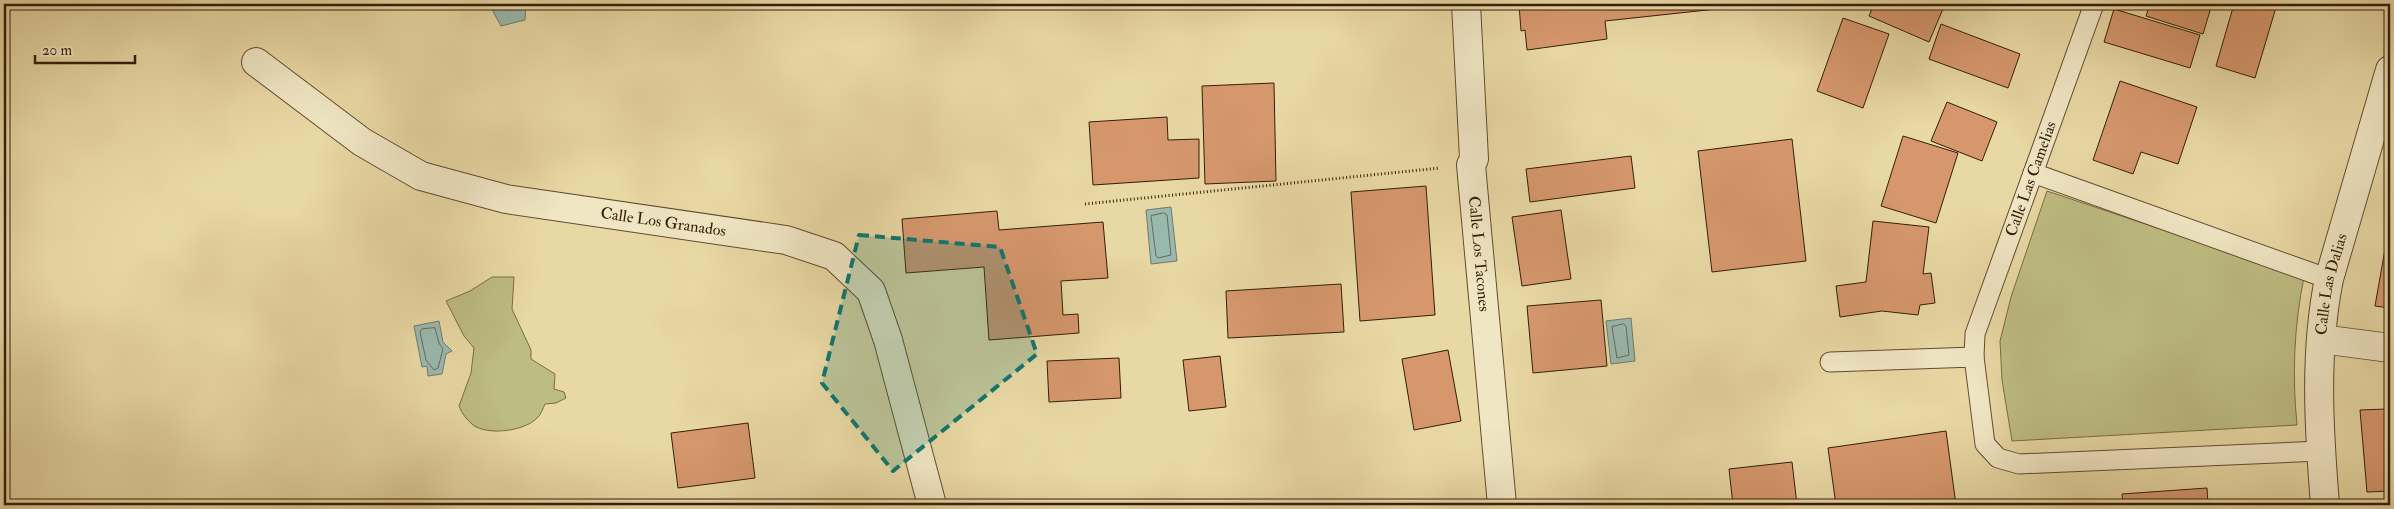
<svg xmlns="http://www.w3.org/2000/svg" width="2394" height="509" viewBox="0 0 2394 509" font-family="'IM FELL Double Pica',serif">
<rect width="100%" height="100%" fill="#e8d8a4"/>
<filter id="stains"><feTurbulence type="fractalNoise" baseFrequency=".004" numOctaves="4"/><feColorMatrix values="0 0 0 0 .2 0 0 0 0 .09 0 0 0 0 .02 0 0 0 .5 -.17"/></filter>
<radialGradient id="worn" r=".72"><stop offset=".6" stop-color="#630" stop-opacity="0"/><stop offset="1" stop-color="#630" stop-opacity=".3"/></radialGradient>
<!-- green -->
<g fill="#bdbc81" stroke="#796d44">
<path d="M2047,191l257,86c-10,49 -12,98 -7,148l-285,16 -10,-61 -2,-39 11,-44z"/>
<path d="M492,277h22l-2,32 19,41v9l24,15 -1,15 10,3 2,6 -10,5 -11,1c-2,4 -4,11 -8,14 -12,13 -49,18 -64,7 -6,-5 -11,-11 -14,-19l12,-33 3,-25 -10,-12 -18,-35 24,-10z"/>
</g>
<!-- water -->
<g fill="#99b8ae" stroke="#717a6c">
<path d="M489,4h37l-1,16 -24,6z"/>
<path d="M1171,207l6,54 -26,3 -5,-54z"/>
<path d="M1631,318l4,43 -24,3 -5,-43z"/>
<path d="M439,321l4,21 9,9 -6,3 -4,20 -14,2 -1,-10 -5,1 -8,-41z"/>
</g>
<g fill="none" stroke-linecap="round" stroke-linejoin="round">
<!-- shore -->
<g stroke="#676b5b" stroke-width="1">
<path d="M1164,213l3,2 4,40 -13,3 -2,-2 -5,-40z"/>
<path d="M1624,324l2,2 3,29 -12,3 -5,-31z"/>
<path d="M435,328l4,15 4,6 -5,19 -4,2 -8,-10 -6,-28 2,-3z"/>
</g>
</g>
<!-- building -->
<g fill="#d6976d" stroke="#351e08">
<path d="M1519,4h244l-158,17 2,18 -80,11 -2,-20 -4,1z"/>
<path d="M1874,4h71l-16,38 -60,-26z"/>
<path d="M2150,4h62l-9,30 -57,-18z"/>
<path d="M2234,4h43l-22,74 -39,-12z"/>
<path d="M2114,9l86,26 -10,33 -86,-26z"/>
<path d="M1843,18l46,16 -26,74 -46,-17z"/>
<path d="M1941,24l79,30 -12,34 -79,-29z"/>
<path d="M2120,81l77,26 -19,57 -37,-12 -8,22 -40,-14z"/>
<path d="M1274,83l2,98 -71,3 -3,-98z"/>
<path d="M1947,102l50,20 -15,39 -51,-20z"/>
<path d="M1167,117l1,23 31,-1v39l-106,7 -4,-63z"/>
<path d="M1903,136l55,17 -22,70 -55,-17z"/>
<path d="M1792,139l14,122 -94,11 -14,-121z"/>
<path d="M1631,156l4,32 -105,14 -4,-33z"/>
<path d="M1426,186l9,129 -75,6 -9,-129z"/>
<path d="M1561,210l10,69 -49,7 -10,-69z"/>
<path d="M997,211l2,19 104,-8 5,56 -47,3 2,34 15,-1 1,19 -90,7 -5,-73 -78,6 -4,-54z"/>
<path d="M1873,221l56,6 -6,47 8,-1 4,30 -15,2 -2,10 -36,-4 -42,6 -4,-31 30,-4z"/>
<path d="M2387,238h3v70l-15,-2z"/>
<path d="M1341,284l3,48 -116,6 -2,-47z"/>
<path d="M1601,300l6,66 -74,7 -6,-67z"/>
<path d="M1448,350l13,71 -47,9 -12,-71z"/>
<path d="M1220,356l6,51 -37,4 -6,-51z"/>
<path d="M1119,358l2,40 -72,4 -2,-41z"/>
<path d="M2387,409l1,10h2v72l-23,1 -7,-82z"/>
<path d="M748,423l7,55 -77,10 -7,-55z"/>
<path d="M1946,431l10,74h-120l-8,-57z"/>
<path d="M1792,462l5,43h-64l-4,-36z"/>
<path d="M2207,488l1,17h-85l-1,-11z"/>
</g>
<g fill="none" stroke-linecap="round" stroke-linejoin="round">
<defs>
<g id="service">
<path d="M2033,173l296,106"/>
<path id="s1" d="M1974,357l1,-23 119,-330"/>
<path d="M1830,362l144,-5 11,87 13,14 21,6 302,-13"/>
</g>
<g id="minor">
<path id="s2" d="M1466,4l8,155 -3,6 31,340"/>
<path id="s3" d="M256,62l106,80 59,34 85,23 280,41 48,16 37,35 17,49 44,165"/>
<path d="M2321,339l69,9"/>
<path id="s4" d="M2325,505c-6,-75 -11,-152 4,-226l61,-209"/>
</g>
</defs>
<!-- service casing -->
<use href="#service" stroke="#624c2f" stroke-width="21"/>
<!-- minor casing -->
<use href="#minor" stroke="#624c2f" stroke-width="30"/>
<!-- path -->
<path stroke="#351e08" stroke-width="3" stroke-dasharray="1 2.5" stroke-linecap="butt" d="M1085,204l355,-36"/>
<!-- service -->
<use href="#service" stroke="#f0e6c4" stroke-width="19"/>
<!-- minor -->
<use href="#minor" stroke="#f0e6c4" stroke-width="28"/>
</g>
<!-- marked area -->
<path fill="#0f766e" fill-opacity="0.2" stroke="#0f766e" stroke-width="4" stroke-dasharray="10 6" stroke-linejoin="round" d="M859,235l141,12 37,107 -144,117 -71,-88z"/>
<g text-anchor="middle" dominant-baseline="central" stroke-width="5" stroke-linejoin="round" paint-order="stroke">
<!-- street labels -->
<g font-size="16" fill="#351e08" stroke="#f0e6c4">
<text stroke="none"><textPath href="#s1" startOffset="188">Calle Las Camelias</textPath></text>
<text stroke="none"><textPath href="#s3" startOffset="448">Calle Los Granados</textPath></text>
<text stroke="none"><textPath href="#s2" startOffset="251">Calle Los Tacones</textPath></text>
<text stroke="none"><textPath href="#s4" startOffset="222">Calle Las Dalias</textPath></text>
</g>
</g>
<!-- margin -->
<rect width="2394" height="509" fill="none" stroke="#e8d8a4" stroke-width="20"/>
<rect x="5" y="5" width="2384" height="499" fill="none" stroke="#351e08" stroke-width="2.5"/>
<rect x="10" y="10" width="2374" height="489" fill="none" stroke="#351e08"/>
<!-- scale -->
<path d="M35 55v8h100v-8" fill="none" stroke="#351e08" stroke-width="2.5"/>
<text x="42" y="55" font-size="15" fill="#351e08" stroke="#f0e6c4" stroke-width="4" paint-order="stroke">20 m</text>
<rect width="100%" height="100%" filter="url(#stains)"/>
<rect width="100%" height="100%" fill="url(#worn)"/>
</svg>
